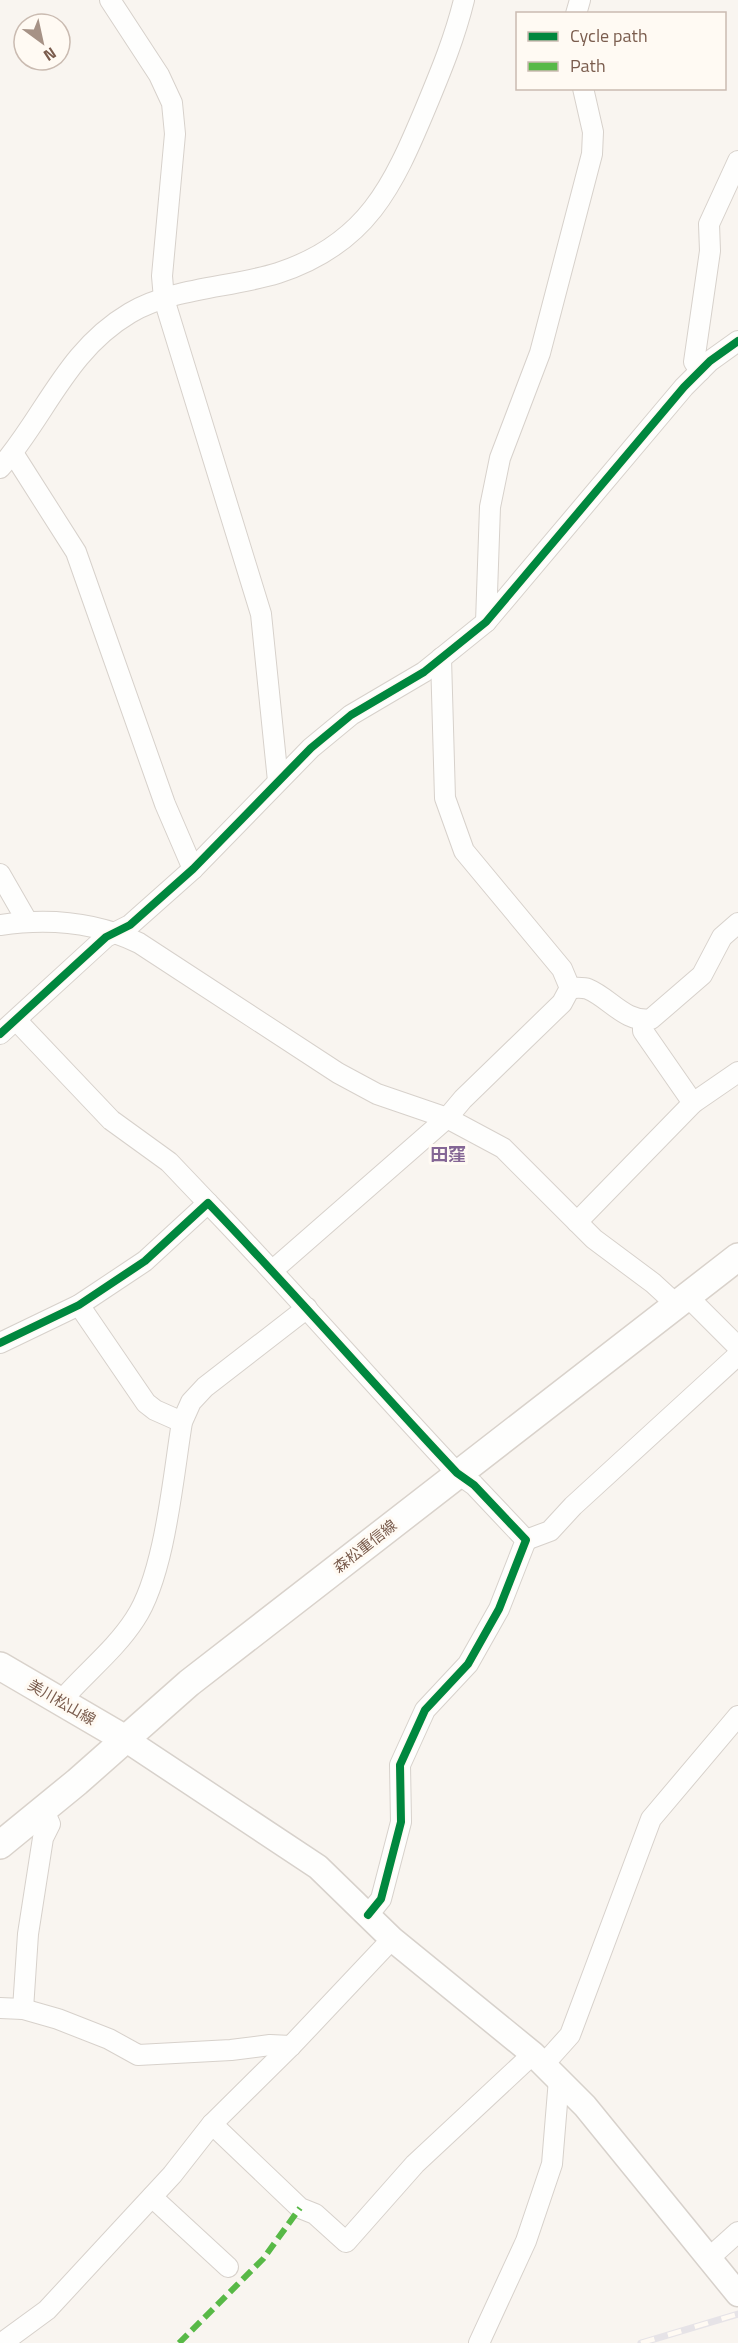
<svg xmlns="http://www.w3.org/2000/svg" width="738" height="2343" viewBox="0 0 738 2343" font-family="'Titillium Web','Noto Sans JP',sans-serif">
<rect width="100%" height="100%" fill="#f9f5f0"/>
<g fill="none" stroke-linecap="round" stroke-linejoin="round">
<defs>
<g id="minor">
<path d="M110,0l49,75 13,28 3,31 -13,142 2,23 97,315 17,167"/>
<path d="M576,14l4,-14"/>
<path d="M700,371l-6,-9 16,-111 -1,-27 29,-63"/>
<path d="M13,453l63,99 89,252 28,65"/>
<path d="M0,468c46,-53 66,-117 130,-155 45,-26 100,-25 148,-40 89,-29 115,-87 148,-166 15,-36 29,-70 38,-107"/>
<path d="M486,622l4,-115 10,-49 40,-105 52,-199 1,-22 -10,-44"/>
<path d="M0,874l27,47"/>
<path d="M0,925c47,-7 96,-3 139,18l199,130 39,21 70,24 56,30 91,91 59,44 25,23"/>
<path d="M570,988c5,0 13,-1 18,1 22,9 37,34 63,30l51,-44 20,-38 16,-14"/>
<path d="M643,1020v11l50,72"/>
<path d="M17,1021l94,99 58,42 39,41"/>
<path d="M0,1034l106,-97 24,-12 63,-56 118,-121 40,-33 73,-43 62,-50 198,-235 26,-26 28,-20"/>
<path d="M577,1222l116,-119 45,-31"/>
<path d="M273,1270l174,-152 16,-19 99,-96 8,-15 -8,-19 -98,-118 -19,-53 -4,-140"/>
<path d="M689,1298l49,49"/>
<path d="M79,1305l67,98 9,7 27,12"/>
<path d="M0,1343l79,-38 66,-44 63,-58c85,88 165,181 249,270l17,12 52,55 -27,69 -31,55 -43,46 -25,55 1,57 -20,77 -13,16"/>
<path d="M526,1540l24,-9 23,-25 165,-151"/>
<path d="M61,1701c24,-28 54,-51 74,-82 30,-45 38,-142 47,-197l9,-20 14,-15 102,-79"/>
<path d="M0,2008l23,1 35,10 51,20 29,16 93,-5 39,-5 21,1"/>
<path d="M23,2009l5,-75 15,-96 7,-14 -6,-13"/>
<path d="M544,2064l26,-29 81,-216 87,-103"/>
<path d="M212,2124l88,84 15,6 31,28 69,-78 118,-110"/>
<path d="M152,2197l76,70"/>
<path d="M708,2259l30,-27"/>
<path d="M2,2343l45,-33 125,-135 40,-51 79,-78 101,-107"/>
<path d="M479,2343l47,-102 26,-77 7,-85"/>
</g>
<path id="tertiary" d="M125,1739l193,128 74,72 141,115 52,52 153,188"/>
<g id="secondary">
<path d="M0,1666l125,73"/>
<path d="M0,1845l77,-63 112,-99 549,-426"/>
</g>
</defs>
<!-- minor casing -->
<use href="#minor" stroke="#d7d1cb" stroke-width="22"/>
<!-- tertiary casing -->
<use href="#tertiary" stroke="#d7d1cb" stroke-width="27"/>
<!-- secondary casing -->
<use href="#secondary" stroke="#d9d2cb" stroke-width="30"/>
<!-- minor -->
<use href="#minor" stroke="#fefefd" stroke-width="20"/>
<!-- tertiary -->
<use href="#tertiary" stroke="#fefefd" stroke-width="24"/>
<!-- secondary -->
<use href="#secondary" stroke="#fefefd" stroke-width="27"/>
<defs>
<path id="rail" d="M641,2343l97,-29"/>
</defs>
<!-- rail casing -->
<use href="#rail" stroke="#e6e3e7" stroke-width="7"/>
<!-- rail -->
<use href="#rail" stroke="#fffaf3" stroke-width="4.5" stroke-dasharray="14" stroke-linecap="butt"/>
<!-- quiet -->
<path stroke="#58b947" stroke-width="6" stroke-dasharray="12 6" stroke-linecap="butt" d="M179,2343l84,-84 37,-51"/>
<defs>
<g id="cycleway">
<path d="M0,1034l106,-97 24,-12 63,-56 118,-121 40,-33 73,-43 62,-50 198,-235 26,-26 28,-20"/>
<path d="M0,1343l79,-38 66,-44 63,-58c85,88 165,181 249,270l17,12 52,55 -27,69 -31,55 -43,46 -25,55 1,57 -20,77 -13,16"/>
</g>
</defs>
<!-- cycleway casing -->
<use href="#cycleway" stroke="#fffaf3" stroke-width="11"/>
<!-- cycleway -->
<use href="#cycleway" stroke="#00873e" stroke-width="8"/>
</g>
<g text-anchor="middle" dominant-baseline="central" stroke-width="6" stroke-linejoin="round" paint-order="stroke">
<!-- street labels -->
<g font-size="15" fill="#7a5c4d" stroke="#fffaf3">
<text transform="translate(365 1546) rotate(-38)">森松重信線</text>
<text transform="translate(62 1702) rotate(30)">美川松山線</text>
</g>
<!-- quarter labels -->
<g font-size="18" font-weight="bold" fill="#846695" stroke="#fffaf3">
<text x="448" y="1154">田窪</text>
</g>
</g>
<!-- legend -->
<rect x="516" y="12" width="210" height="78" fill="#fffaf3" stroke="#cabbb1" stroke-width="1.5"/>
<rect x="528" y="32" width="30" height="9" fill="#00873e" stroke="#cabbb1" stroke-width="1.5"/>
<text x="570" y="42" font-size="18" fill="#7a5c4d">Cycle path</text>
<rect x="528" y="62" width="30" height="9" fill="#58b947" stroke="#cabbb1" stroke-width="1.5"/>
<text x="570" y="72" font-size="18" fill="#7a5c4d">Path</text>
<!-- north arrow -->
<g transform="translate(42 42) rotate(147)"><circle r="28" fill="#fffaf3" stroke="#cabbb1" stroke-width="1.5"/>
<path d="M0-4.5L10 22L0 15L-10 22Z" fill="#a69286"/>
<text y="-9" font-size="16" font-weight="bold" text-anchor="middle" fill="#7a5c4d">N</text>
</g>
</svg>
